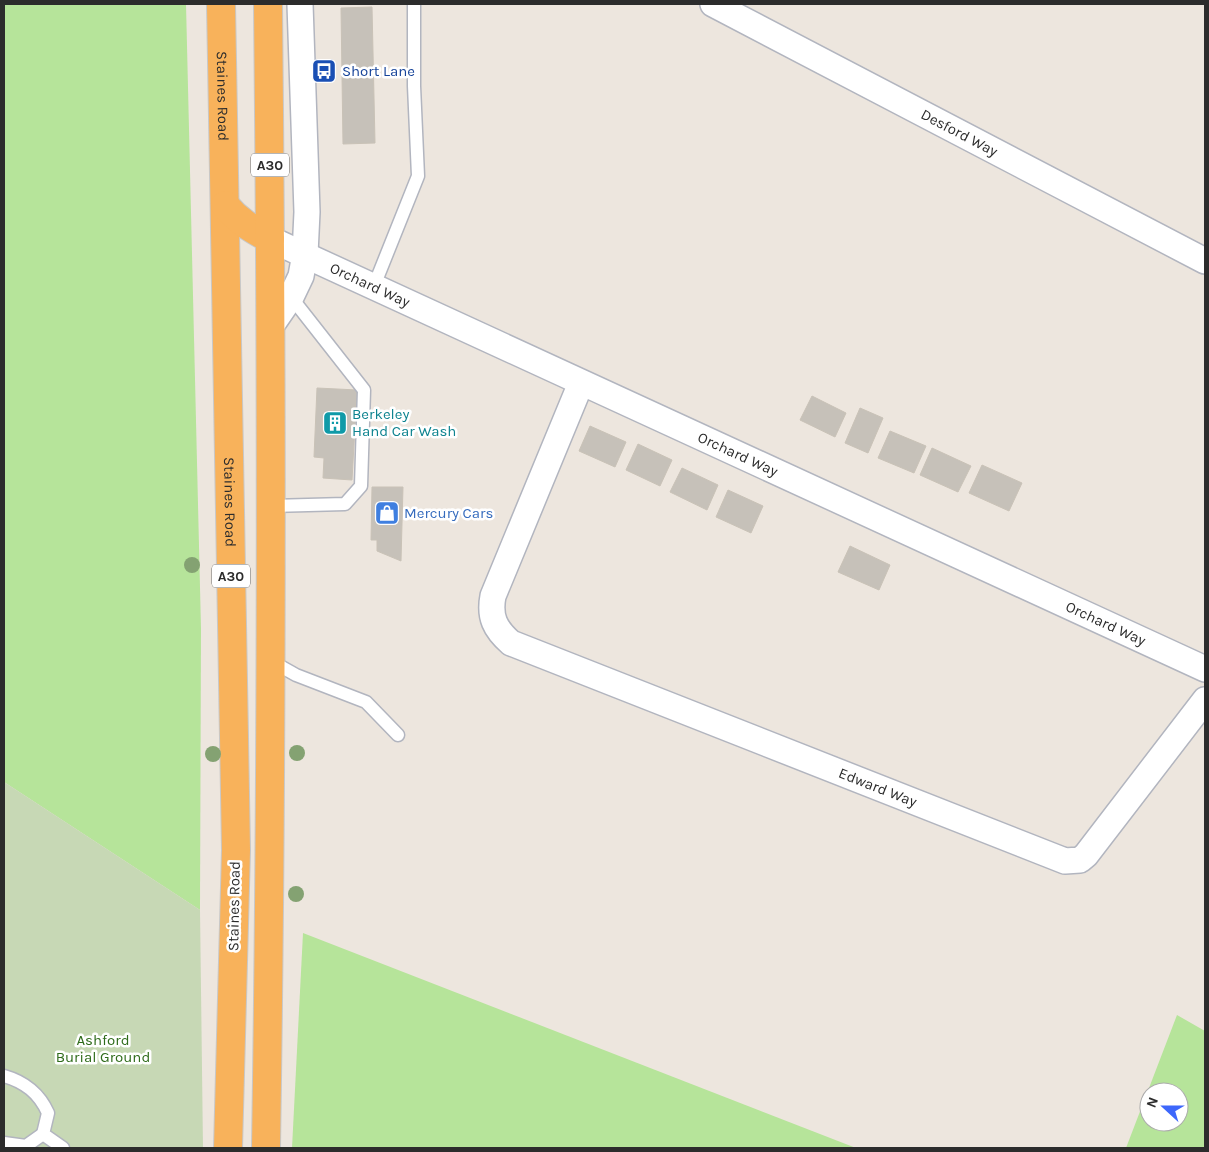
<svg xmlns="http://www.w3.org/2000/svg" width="1209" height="1152" viewBox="0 0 1209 1152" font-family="Karla,sans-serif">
<rect width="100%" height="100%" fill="#ede6de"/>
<!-- green -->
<g fill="#b6e49a" fill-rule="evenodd">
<path d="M4,4h182l15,625 -1,281 -196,-128z"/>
<path d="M303,933l553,215h-564z"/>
<path d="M1177,1015l28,16v117h-79zM1149,1092h30v30h-30z"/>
</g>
<!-- cemetery -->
<path fill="#c7d8b5" d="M4,782l196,128 3,238h-199z"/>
<!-- building -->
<g fill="#c6c1b9" stroke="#c9c2b7">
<path d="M372,7l3,136 -32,1 -2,-136z"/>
<path d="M317,388l40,2 -5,90 -29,-2 1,-20 -10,-1z"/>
<path d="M812,396l34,17 -11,24 -35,-17z"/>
<path d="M860,408l23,10 -15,35 -23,-10z"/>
<path d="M590,426l36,16 -11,25 -36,-16z"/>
<path d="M890,431l36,15 -12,27 -36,-15z"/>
<path d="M638,444l34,16 -12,26 -34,-16z"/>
<path d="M932,448l39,18 -13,26 -38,-17z"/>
<path d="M982,465l40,18 -13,28 -40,-18z"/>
<path d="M682,468l36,17 -11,25 -37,-18z"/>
<path d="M372,487h31l-2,74 -24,-10v-11h-6z"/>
<path d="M728,490l35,16 -12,27 -35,-16z"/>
<path d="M850,546l40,19 -11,25 -41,-18z"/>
</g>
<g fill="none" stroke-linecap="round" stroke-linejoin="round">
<defs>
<g id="service">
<path d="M374,286l44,-110 -4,-90v-82"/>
<path d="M271,506l74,-2 16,-18 3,-96 -73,-93"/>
<path d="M271,661l25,14 70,27 32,33"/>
<path d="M4,1076c21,6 35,17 44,37l-5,21 20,14"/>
<path d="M4,1143l22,3 17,-12"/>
</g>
<g id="minor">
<path id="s1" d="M713,4l492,257"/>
<path id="s2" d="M270,239l935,430"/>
<path d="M271,326l20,-29 10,-21 4,-22 2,-42 -7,-208"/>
<path id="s3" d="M581,383l-88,213c-4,21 2,33 18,47l554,218 15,-1 6,-5 119,-155"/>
</g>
<g id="trunk">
<path id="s4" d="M221,4l15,846 -8,298"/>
<path d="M225,205c13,16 27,24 45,34"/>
<path d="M266,1148c6,-381 6,-763 2,-1144"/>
</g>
</defs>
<!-- service casing -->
<use href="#service" stroke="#b2b5bf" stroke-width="15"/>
<!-- minor casing -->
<use href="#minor" stroke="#b2b5bf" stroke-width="28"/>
<!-- trunk casing -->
<use href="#trunk" stroke="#c8c8c8" stroke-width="30"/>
<!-- service -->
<use href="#service" stroke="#fff" stroke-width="12"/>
<!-- minor -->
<use href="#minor" stroke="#fff" stroke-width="25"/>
<!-- trunk -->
<use href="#trunk" stroke="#f8b25b" stroke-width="28"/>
</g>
<!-- trees -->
<g fill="#84a272">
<circle cx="192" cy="565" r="8"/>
<circle cx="297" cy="753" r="8"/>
<circle cx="213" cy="754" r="8"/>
<circle cx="296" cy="894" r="8"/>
</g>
<!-- icons -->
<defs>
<symbol id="bus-square" viewBox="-11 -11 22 22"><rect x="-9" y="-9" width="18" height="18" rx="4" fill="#1a4fb4" stroke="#fff"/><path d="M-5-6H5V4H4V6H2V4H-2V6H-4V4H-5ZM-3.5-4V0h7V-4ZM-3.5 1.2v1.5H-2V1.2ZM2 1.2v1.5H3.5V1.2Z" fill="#fff"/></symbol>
<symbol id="building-square" viewBox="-11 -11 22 22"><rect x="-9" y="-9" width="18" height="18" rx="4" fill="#0f9aa8" stroke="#fff"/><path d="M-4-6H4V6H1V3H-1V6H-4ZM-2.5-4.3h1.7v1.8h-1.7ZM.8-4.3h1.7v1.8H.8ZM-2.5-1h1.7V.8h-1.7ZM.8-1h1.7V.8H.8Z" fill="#fff"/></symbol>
<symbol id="shop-square" viewBox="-11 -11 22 22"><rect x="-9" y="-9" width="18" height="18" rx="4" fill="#3f7fe0" stroke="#fff"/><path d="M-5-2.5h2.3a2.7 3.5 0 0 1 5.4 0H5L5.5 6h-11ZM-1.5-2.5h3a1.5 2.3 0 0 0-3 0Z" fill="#fff"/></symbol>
</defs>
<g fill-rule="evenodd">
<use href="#bus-square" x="310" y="57" width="28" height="28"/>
<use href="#building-square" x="321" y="409" width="28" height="28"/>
<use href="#shop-square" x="373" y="499" width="28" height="28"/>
</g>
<g text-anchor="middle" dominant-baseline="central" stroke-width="5" stroke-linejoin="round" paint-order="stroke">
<!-- shield labels -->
<g fill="#fff" stroke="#6b6b6b" stroke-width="1">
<rect x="251" y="153.5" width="38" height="23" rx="4"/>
<rect x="212" y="564.5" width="38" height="23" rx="4"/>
</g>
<g font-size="14" font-weight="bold" fill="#2c2c2c">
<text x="270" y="165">A30</text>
<text x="231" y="576">A30</text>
</g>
<!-- transit labels -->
<g font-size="15" fill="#164399" stroke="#fff" text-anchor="start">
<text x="342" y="71">Short Lane</text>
</g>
<!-- street labels -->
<g font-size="15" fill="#2c2c2c" stroke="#fff">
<text stroke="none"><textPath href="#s4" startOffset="92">Staines Road</textPath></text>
<text stroke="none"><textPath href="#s1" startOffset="278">Desford Way</textPath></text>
<text stroke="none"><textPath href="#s2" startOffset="110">Orchard Way</textPath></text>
<text stroke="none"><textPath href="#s2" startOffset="515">Orchard Way</textPath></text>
<text stroke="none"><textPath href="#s4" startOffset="498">Staines Road</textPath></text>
<text stroke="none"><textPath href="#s2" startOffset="920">Orchard Way</textPath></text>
<text stroke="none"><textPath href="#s3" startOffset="678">Edward Way</textPath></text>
<text transform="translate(234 906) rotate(-89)">Staines Road</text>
</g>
<!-- culture labels -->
<g font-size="15" fill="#0d838f" stroke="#fff" text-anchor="start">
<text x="352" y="414">Berkeley<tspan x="352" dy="17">Hand Car Wash</tspan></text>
</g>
<!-- shop labels -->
<g font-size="15" fill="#366cbe" stroke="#fff" text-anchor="start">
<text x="404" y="513">Mercury Cars</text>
</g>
<!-- park labels -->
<g font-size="15" fill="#2e6b1a" stroke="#fff">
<text x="103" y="1040">Ashford<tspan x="103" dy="17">Burial Ground</tspan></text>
</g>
</g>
<!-- border -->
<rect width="1209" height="1152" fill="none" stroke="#2c2c2c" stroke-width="10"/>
<!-- north arrow -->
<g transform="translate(1164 1107) rotate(291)"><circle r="24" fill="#ffffff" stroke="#ababab"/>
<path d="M0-4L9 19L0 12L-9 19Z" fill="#3d67fb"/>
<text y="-8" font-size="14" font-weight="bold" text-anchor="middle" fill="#2c2c2c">N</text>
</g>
</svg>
